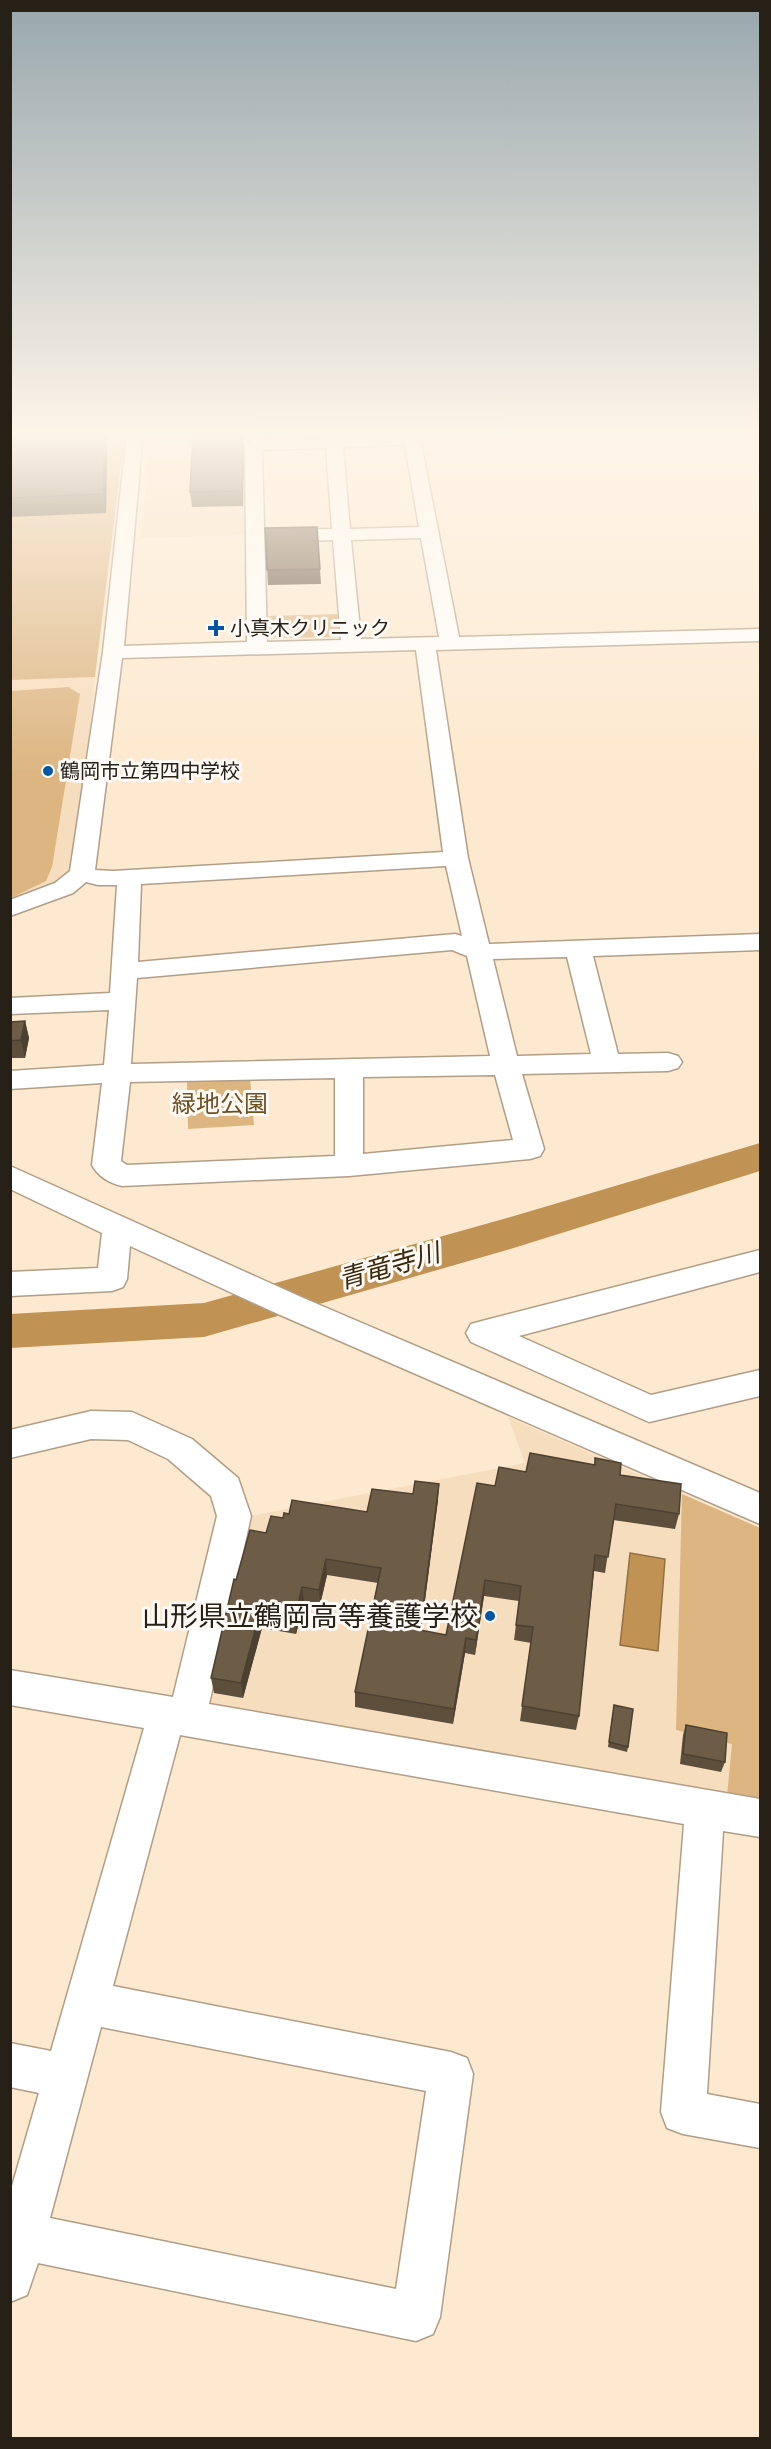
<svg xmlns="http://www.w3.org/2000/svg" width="771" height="2449" viewBox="0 0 771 2449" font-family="Jost,'Noto Sans JP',sans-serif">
<rect width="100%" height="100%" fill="#fde9cf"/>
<!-- built -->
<g fill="#f6ddbe">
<path d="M150,433h139v6l-45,1 3,95 -106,3z"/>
<path d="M95,677l-18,184 -11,16 -10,7 -46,19v-223z"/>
<path d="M508,1417l252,111v273l-566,-97 56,-188 275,-53z"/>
</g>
<!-- green -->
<g fill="#dcb581">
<path d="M10,433h115l-30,244 -84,3z"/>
<path d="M343,614l2,20 -5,3 -64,1 -8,-5 -2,-17z"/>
<path d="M68,687l12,7 -28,173 -6,14 -35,17v-207z"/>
<path d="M250,1077l4,48 -66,4 -1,-49z"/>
<path d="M682,1494l78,34v273l-33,-5 5,-52 -56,-14z"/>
</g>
<!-- water -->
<path fill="#c09355" stroke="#927042" stroke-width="1.5" d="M630,1553l35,6 -7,92 -38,-6z"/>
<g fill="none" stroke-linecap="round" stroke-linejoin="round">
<!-- river -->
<path fill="#c09355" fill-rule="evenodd" d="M760,1143v28l-253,79 -303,87 -194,11v-34l194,-11 303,-85z"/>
<defs>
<g id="minor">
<path d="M127,433h16l-19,213 123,-4 -2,-197 8,-5 72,-2v-5h16l1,4 77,-4 40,204 301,-8v12l-324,9 32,208 21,86 271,-10v16l-167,6 25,98 50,-1 10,3 4,6 -4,6 -10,3 -146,3 22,75 -4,7 -10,3 -181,17 -227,10c-13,-3 -24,-10 -30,-21l10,-82 -92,6v-18l94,-6 5,-55 -99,4v-16l100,-5 7,-108h-19l-12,-3 -13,11 -63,23v-16l45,-17 15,-12 33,-219zM405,445l14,82 -69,2 -7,-82zM326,448l6,81 -56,1 -6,2 -3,4 3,4 6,2 57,-2 8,100 -74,2 -5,-192zM421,538l18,99 -78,2 -10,-99zM416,650l27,202 -330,19 -18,-1 27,-212zM446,866l16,70 -7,-2 -317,28 3,-78zM452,950l15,6 23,100 -359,8 6,-86zM567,957l24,97 -74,2 -24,-97zM495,1075l18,65 -150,14v-77zM335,1078v78l-208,9 -6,-4 9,-79z"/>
<path d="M10,1166l291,131 459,196v31l-482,-210 -148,-68 -3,33 -4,8 -11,4 -102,5v-24l88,-4 4,-35 -92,-44z"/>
<path d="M760,1250v22l-241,64 132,59 109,-25v26l-111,26 -178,-80 -5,-9 5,-9 11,-3z"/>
<path d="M91,1411l41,1 60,27 46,39 13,38 -42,188 551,95v38l-37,-6 -16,263 53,10v44l-77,-14 -16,-6 -6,-16 23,-288 -504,-89 -67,251 338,66 16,6 6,16 -33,243 -7,17 -17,7 -378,-78 -11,32 -17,7v-109l29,-100 -29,-6v-44l41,8 93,-323 -134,-23v-35l163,27 44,-181 -6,-20 -43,-37 -40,-19 -37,-1 -81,19v-28zM101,2027l325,64 -30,198 -346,-71z"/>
</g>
</defs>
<!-- minor casing -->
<use href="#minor" stroke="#b19e87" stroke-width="3"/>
<!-- minor -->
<use href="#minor" fill="#fff" fill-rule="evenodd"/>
</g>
<!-- wall -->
<g fill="#5e4f3c">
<path d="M10,433h96l1,15 -1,65 -96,4z"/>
<path d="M193,433h66l-15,1 -1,72 -51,1 -2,-15z"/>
<path d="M265,528l55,41 1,15 -53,1z"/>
<path d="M25,1021l4,17 -4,20h-15v-36z"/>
<path d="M595,1458l84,56 -4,15 -62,-9 -8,53 -11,-2 -15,145 -3,14 -56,-9 11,-78 -17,-3 5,-39 -35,-5 -9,59 -10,-2 -12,71 -98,-17v-15l23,-109 -51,-8 -7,30 -16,-2 -8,31 -34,-6 -19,70 -29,-5 -3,-15 25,-98 30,-47 23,-19 78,-2 71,-12 -17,131 25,4 49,-149 31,-14 68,-7z"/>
<path d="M613,1711l15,36 -1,5 -19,-5z"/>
<path d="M686,1725l39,37 -4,10 -41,-8 3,-29z"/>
</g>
<!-- shaded-wall -->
<g fill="#4c4031">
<path d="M105,433l2,15 -1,65 -3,-19z"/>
<path d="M243,433h1l-1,73 -1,-15z"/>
<path d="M25,1021l4,17 -4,20 -4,-18z"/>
<path d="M439,1484l-1,16 -19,146 1,-16z"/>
<path d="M326,1559l1,16 -7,30 -1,-15z"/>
<path d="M485,1580l-1,16 -9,59 1,-15z"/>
<path d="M302,1587l2,16 -8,31 -1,-16z"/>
<path d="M260,1612l2,16 -19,70 -2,-15z"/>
<path d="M466,1638l-1,15 -12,71 1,-15z"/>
</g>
<!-- building -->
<g fill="#6d5c46" stroke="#4c4031" stroke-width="1.5">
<path d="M10,433h95l-2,61 -93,4z"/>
<path d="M193,433h50l-1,58 -52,1z"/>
<path d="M317,527l3,42 -53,1 -2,-42z"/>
<path d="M25,1021l-4,19 -11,1v-19z"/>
<path d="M530,1453l65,12v-7l26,5 -1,12 61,9 -2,30 -63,-10 -8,53 -13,-2 -16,161 -57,-10 11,-79 -17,-2 5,-39 -36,-6 -9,60 -10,-2 -12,71 -99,-17 26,-124 -55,-9 -7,31 -17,-3 -7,31 -35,-6 -19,71 -30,-5 23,-99 2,1 14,-50 16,3 5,-17 12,2 1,-5 5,1 3,-14 75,12 5,-23 41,5 2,-13 24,3 -19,146 26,5 31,-152 18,3 4,-19 27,5z"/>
<path d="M614,1705l19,4 -5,38 -19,-5z"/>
<path d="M686,1725l41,8 -2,29 -42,-8z"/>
</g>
<!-- sky -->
<linearGradient id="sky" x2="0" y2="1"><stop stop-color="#98a7ad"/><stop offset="0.56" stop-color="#fef5e9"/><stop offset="1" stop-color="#fef5e9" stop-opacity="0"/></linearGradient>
<rect width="771" height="776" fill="url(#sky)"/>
<!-- markers -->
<g fill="#0557a5" stroke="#fdf9f4" stroke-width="2">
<path d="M213 619h6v6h6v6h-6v6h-6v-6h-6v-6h6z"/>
<circle cx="48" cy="771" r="6"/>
<circle cx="490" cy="1616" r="6"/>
</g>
<g text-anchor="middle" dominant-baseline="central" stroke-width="6" stroke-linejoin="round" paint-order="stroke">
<!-- far-poi labels -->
<g font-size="20" fill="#272017" stroke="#fdf9f4" text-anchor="start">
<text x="230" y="628">小真木クリニック</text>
<text x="60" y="771">鶴岡市立第四中学校</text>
</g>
<!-- park labels -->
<g font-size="24" fill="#6e4f20" stroke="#fdf9f4">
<text x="220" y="1103">緑地公園</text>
</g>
<!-- water labels -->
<g font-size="26" font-style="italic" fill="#3b280c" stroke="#fdf9f4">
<text transform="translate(389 1266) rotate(-16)">青竜寺川</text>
</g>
<!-- near-poi labels -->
<g font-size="28" fill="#272017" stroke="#fdf9f4" text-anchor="end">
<text x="478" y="1616">山形県立鶴岡高等養護学校</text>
</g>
</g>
<!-- border -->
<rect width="771" height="2449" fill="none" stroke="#272017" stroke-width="24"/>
</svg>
